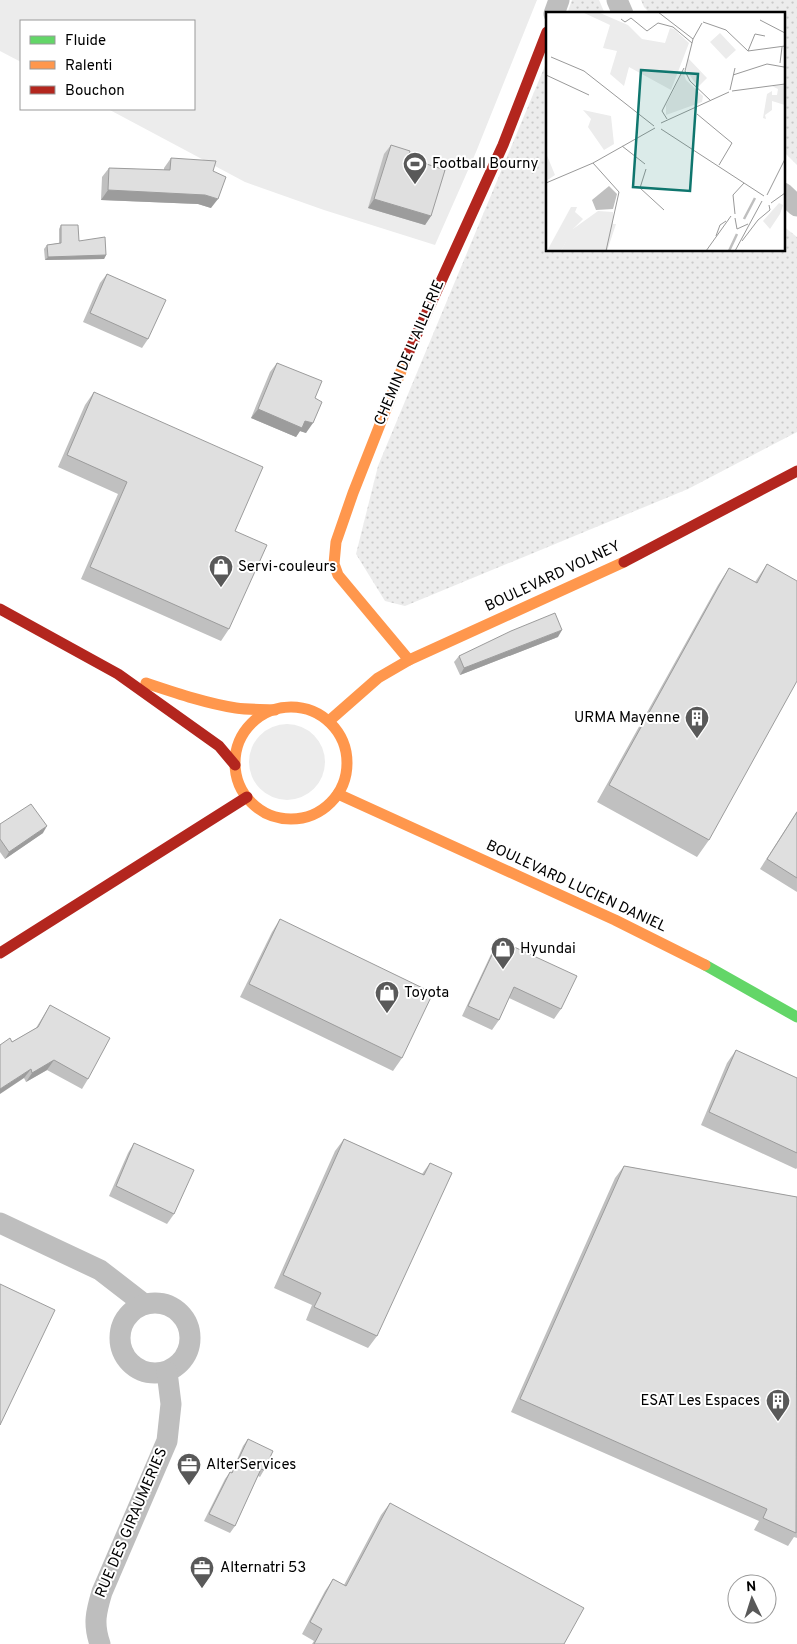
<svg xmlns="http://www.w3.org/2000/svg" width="797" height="1644" viewBox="0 0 797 1644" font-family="Overpass,sans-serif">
<defs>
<pattern id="park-dots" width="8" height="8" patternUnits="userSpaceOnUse" patternTransform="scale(1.25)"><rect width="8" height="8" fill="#ececec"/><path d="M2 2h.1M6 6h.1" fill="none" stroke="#c9c9c9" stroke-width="1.8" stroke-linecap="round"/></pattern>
</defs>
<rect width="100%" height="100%" fill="#fff"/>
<!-- grass -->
<g fill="#ececec">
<path d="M0,0h537l-61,152 -41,93 -111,-35 -79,-28 -137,-73h86v-88h-173v41l-21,-11z"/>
<circle cx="287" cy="762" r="38"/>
</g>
<!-- park -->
<g fill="url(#park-dots)">
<path d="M572,0h27l6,14h-38z"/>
<path d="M641,0h156v165l-14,-14v-137h-132l-7,-7z"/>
<path d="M547,61v189h236v-24l14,11v195l-109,57 -283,117 -20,-5 -29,-47 22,-88z"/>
</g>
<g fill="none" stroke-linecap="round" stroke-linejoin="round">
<!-- street -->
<g stroke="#bebebe" stroke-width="21">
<path d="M617,0l6,14"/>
<path d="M554,14l5,-14"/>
<path d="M783,193l14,13"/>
<path d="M0,1223l100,47 44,34"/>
<circle cx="155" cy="1338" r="35"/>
<path d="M100,1644c-7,-20 -4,-32 2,-52l65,-151 4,-37 -4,-32"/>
</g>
<!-- fast -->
<path stroke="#63d668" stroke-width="11" d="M705,965l92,52"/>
<!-- slow -->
<g stroke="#ff974d" stroke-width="11">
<path d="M407,356l-54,137 -17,49 -2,22 4,11 71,85"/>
<path d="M146,683c30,10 59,20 90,25 13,2 26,1 39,2"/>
<circle cx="291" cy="763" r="56"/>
<path d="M329,721l49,-43 31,-18 215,-98"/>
<path d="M338,794l277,126 90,45"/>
</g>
<!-- jam -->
<g stroke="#b3261e" stroke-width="11">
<path d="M407,356l96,-211 44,-113"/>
<path d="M624,562l173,-91"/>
<path d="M0,609l118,65 101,72 16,19"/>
<path d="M0,953l247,-156"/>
</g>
</g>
<!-- wall -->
<g fill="#c0c0c0">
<path d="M391,145l17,13 23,58 -6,9 -57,-17 16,-54z"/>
<path d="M171,158l42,13 -2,37 -13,-4 -97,-4 1,-23 7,-9 55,2v-2z"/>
<path d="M61,225l18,16 27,14 -2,4 -59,1 -1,-11 3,-4 12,-2v-14z"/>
<path d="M107,274l41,65 -6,9 -59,-26 17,-39z"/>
<path d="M277,363l38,35 -9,35 -6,-2 -4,6 -45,-19 19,-46z"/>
<path d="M94,392l141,139 -6,98 -8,12 -140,-62 37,-85 -60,-27 27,-62z"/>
<path d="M767,564l-58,276 -12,17 -100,-55 121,-217 11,-17 26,14z"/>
<path d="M558,637l-98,38 -6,-13 5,-6z"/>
<path d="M797,811v81l-37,-23z"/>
<path d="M0,824l43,9 -38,26 -5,-7z"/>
<path d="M280,919l122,139 -9,13 -153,-74 32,-65z"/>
<path d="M499,940l62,69 -7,10 -45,-21 -10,22 -7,10 -30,-14 31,-66z"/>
<path d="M50,1005l38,74 -6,10 -35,-19 -21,12 -2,-4 -12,-36 24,-14z"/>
<path d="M736,1050l61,28v90l-1,1 -95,-44 26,-62z"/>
<path d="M344,1139l78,35 8,-11 -53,173 -9,12 -62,-28 6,-15 -38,-17 61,-137z"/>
<path d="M134,1143l40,71 -7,10 -58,-28 19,-43z"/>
<path d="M624,1166l173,31v341l-3,-1 -6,9 -34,-16 5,-9 -248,-109 104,-234z"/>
<path d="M248,1439l16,31 -4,7 -2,-1 -23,50 -5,7 -26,-12 21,-42 5,-7 1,1 12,-27z"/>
<path d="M390,1503l174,141h-252l2,-3 -12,-7 23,-43 8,-12 11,6 37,-70z"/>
</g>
<!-- shaded-wall -->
<g fill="#9c9c9c">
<path d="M108,190l97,5 13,4 -7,9 -13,-4 -97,-4z"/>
<path d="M374,199l57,17 -6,9 -57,-17z"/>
<path d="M106,255l-2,4 -59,1 3,-3z"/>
<path d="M258,409l47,12 8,2 -7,10 -6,-2 -4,6 -45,-19z"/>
<path d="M562,630l-4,7 -98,38 4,-7z"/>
<path d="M47,826l-4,7 -38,26 4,-7z"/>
<path d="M54,1060l-7,10 -21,12 6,-9z"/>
<path d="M31,1069l-7,9 -24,16v-5z"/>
</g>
<!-- building -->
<g fill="#dfdfdf" stroke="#9c9c9c">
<path d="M391,145l19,6 -2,7 37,12 -14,46 -57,-17z"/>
<path d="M171,158l45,3 -3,10 13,6 -8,22 -13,-4 -97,-5 1,-22 61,2z"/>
<path d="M61,225h17l1,16 26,-4 1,18 -58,2 -1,-12 14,-2z"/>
<path d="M107,274l59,26 -18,39 -58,-26z"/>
<path d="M277,363l45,18 -7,17 7,4 -9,21 -8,-2 -3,7 -44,-19z"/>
<path d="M94,392l169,75 -28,64 32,14 -38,84 -139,-62 37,-85 -60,-27z"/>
<path d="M767,564l30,17v100l-88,159 -100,-55 120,-217 28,15z"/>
<path d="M555,613l7,17 -98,38 -5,-12 52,-25z"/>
<path d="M31,804l16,22 -38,26 -9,-13v-15z"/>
<path d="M797,812v66l-30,-19z"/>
<path d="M280,919l153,74 -31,65 -153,-74z"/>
<path d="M499,940l78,36 -16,33 -47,-22 -15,33 -31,-14z"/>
<path d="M50,1005l60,33 -22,41 -34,-19 -22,13 -1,-4 -31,20v-44l10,-7 2,4 26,-15z"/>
<path d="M736,1050l61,28v75l-88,-41z"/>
<path d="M344,1139l80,36 6,-12 22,10 -75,163 -63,-29 7,-14 -38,-18z"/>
<path d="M134,1143l60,27 -20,44 -58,-28z"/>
<path d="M624,1166l173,31 -1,336 -33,-15 4,-9 -247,-110z"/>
<path d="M0,1284l55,26 -55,115z"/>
<path d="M248,1439l25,12 -9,19 -3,-1 -26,57 -26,-12 21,-42 2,1z"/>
<path d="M390,1503l194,105 -20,36h-250l8,-15 -12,-7 23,-43 13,7z"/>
</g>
<!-- icons -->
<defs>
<symbol id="stadium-pin" viewBox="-11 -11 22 30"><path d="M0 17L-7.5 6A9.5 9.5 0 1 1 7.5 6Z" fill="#595959" stroke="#fff"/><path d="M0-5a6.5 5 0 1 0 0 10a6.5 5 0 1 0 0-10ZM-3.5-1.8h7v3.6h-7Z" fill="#fff"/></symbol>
<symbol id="shop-pin" viewBox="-11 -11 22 30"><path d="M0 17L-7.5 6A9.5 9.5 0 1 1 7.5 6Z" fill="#595959" stroke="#fff"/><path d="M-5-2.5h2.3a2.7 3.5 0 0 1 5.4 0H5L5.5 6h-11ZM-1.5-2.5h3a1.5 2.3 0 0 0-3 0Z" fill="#fff"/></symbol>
<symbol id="building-pin" viewBox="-11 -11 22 30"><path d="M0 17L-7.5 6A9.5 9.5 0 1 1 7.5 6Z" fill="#595959" stroke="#fff"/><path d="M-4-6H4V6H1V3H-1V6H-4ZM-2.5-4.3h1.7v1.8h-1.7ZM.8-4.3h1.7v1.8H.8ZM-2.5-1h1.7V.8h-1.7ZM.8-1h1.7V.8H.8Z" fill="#fff"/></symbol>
<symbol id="office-pin" viewBox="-11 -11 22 30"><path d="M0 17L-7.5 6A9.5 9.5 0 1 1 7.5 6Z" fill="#595959" stroke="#fff"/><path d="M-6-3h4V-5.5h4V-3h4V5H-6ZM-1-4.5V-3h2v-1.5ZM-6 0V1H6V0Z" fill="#fff"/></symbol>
</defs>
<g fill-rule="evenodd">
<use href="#stadium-pin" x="401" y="150" width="28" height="38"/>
<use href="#shop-pin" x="207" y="553" width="28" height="38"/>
<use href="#building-pin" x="683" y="704" width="28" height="38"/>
<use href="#shop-pin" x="489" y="935" width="28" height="38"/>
<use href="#shop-pin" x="373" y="979" width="28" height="38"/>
<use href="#building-pin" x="764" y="1387" width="28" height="38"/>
<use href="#office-pin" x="175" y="1451" width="28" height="38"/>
<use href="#office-pin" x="188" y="1554" width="28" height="38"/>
</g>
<g text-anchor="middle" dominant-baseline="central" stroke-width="4" stroke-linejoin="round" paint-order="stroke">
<!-- poi labels -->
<g font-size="15" fill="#000" stroke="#fff" text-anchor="start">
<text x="432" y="164">Football Bourny</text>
<text x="238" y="567">Servi-couleurs</text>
<text x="680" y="718" text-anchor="end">URMA Mayenne</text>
<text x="520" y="949">Hyundai</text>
<text x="404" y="993">Toyota</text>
<text x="760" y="1401" text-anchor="end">ESAT Les Espaces</text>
<text x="206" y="1465">AlterServices</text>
<text x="220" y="1568">Alternatri 53</text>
</g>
<!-- street labels -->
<g font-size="15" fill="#000" stroke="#fff">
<text transform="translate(410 353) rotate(-67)">CHEMIN DE L'AILLERIE</text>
<text transform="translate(553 577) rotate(-25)">BOULEVARD VOLNEY</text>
<text transform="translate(576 887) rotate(25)">BOULEVARD LUCIEN DANIEL</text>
<text transform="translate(132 1523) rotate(-67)">RUE DES GIRAUMERIES</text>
</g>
</g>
<!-- overview -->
<g transform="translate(546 12)">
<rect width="239" height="239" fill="#fff"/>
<path d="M36,0l18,1 28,12 14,14 23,4 5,-15 4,1 15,14 -18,47 -42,-23 -5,19 -14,-12 7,-23 -14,-3 7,-23zM174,21l16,17 -10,9 -16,-17zM37,98l28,6 3,28 -10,6 -16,-23 3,-8zM0,141l9,22 -9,6zM233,191l4,2 -3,9 -10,15 -7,-8zM52,199l15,1v12h3l-9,27h-46l6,-12 4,4 2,-14z" fill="#ececec"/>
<path d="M25,195h6l-2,5 8,7 -10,10 5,4 -7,11 -4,-4 -6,11h-14z" fill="#ececec"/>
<path d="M142,46l19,20 -9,9 -12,-17zM137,59l3,9 17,16 -1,6 -36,13v-10zM239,73v20l-13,-4v9l-7,5 1,4 -3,-1 4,-24 5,-3v4h5l1,-6 -6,-3z" fill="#ececec"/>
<path d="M63,174l8,8 -4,15 -17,1 -4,-10z" fill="#bfbfbf"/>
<path fill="none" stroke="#bfbfbf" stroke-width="2.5" d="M198,207l11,-21M183,239l8,-17"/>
<path fill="none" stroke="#999" stroke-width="1" d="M112,0l35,27M75,7l4,3 6,-4 16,13 11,-8 15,4 19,16M214,8l25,13M157,10l23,8 22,21 37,-5M156,11l-9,16 -8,32 5,10 21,20M202,39l7,-17 10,2M5,45l33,14 70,55M234,51l2,-16M0,63l43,20M187,63l34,-11 17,3M184,78l5,-22M186,79l53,-7M151,102l35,29 -13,22M121,107l-5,-8 22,-43M115,111l68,-31M115,117l103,67M76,134l23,18M47,151l26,29 -13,59M100,157l-6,19 24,22M0,171l47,-20 62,-35M221,183l18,-36M225,191l14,-10M189,202l-2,-19 11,-12M189,206l2,11 11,-5M212,208l12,-10 -1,-5M170,224l4,-11 6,-4M196,229l16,-21M160,239l25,-35M189,239l27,-50"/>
<path fill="#0f766e" fill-opacity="0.15" stroke="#0f766e" stroke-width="2.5" d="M95,58l57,4 -8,117 -57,-4z"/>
<rect width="239" height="239" fill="none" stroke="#000" stroke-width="2.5"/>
</g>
<!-- legend -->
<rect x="20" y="20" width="175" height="90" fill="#ffffff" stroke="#999999"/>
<rect x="30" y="36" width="25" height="8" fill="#63d668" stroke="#999999"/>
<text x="65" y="45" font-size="15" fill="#000000">Fluide</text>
<rect x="30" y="61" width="25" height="8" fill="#ff974d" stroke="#999999"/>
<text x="65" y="70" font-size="15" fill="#000000">Ralenti</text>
<rect x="30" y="86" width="25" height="8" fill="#b3261e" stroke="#999999"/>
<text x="65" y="95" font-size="15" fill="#000000">Bouchon</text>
<!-- north arrow -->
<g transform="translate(752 1599) rotate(356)"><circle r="24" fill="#ffffff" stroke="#999999"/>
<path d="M0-4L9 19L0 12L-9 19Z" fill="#595959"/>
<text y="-8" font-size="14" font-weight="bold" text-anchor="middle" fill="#000000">N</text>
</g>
</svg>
